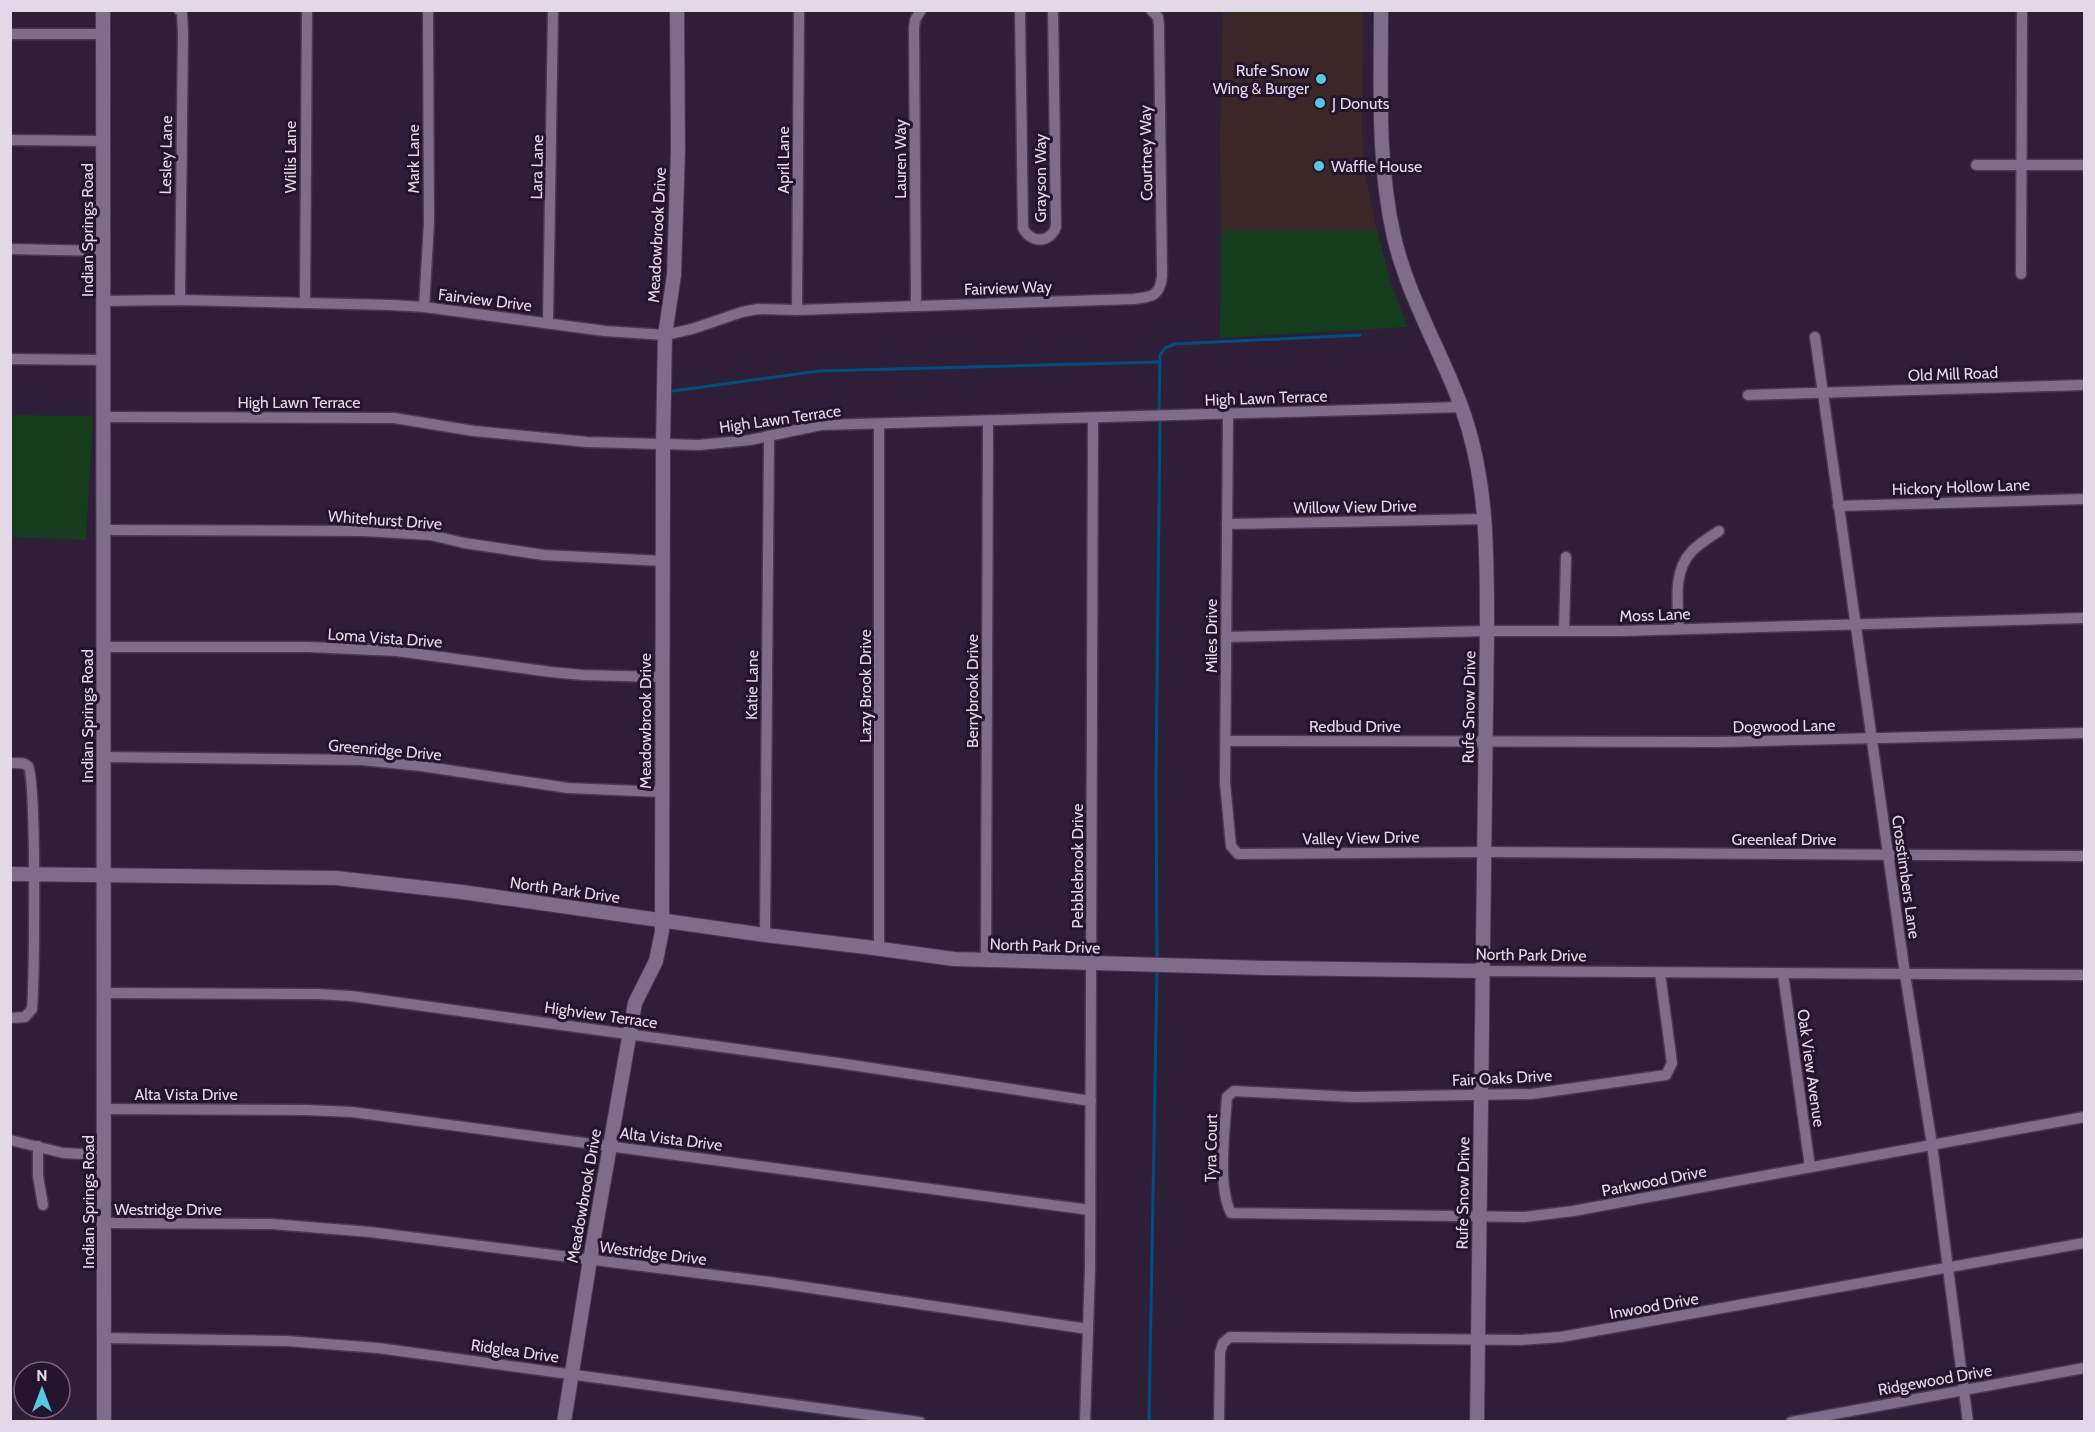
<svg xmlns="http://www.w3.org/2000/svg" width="2095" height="1432" viewBox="0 0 2095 1432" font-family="Cabin,sans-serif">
<rect width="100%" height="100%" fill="#2e1e37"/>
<!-- commercial -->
<path fill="#3b2728" d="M1223,11h140l-1,120 3,43 12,56h-156l-1,-95z"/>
<!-- green -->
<g fill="#143c1d">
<path d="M1221,230h156l15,56 16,41 -188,11z"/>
<path d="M11,415l82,1 -7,124 -75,-3z"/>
</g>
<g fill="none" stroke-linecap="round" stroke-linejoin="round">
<!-- stream -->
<g stroke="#024d80" stroke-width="3">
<path d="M673,391l146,-20 339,-9"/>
<path d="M1159,412l1,-57 5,-7 10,-4 185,-9"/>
<path d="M1157,961l-1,-182 4,-361"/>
<path d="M1149,1422l8,-452"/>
</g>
<defs>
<g id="street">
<path d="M179,10l3,3 1,20 -3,267"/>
<path d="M1020,10l3,218c8,16 27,15 33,-1l-3,-217"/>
<path d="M10,34h93"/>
<path d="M10,140l93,1"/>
<path d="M1976,165h108"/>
<path d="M10,249l93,2"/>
<path d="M2021,274l1,-261"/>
<path d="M103,301l77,-1 211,5 33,2 181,24 60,4 27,-6 50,-17 16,-3 39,1 337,-11c18,-2 26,-3 28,-23l-3,-251 -1,-8 -7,-7"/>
<path d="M305,303l2,-293"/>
<path d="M916,306l-2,-278 1,-8 6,-10"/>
<path d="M424,307l5,-84 -1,-213"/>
<path d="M797,310l2,-300"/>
<path d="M548,323l5,-313"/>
<path d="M1815,337l90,637 27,171 36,277"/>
<path d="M10,359l93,1"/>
<path d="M1748,395l336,-10"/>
<path d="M1228,414l-3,369 6,63 7,8 246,-2 600,4"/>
<path d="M103,417l291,1 80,13 113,11 112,3 51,-5 71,-15 641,-18"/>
<path d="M879,424v524"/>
<path d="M1838,506l246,-7"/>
<path d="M1227,524l258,-5"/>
<path d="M104,530l260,1 66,4 34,8 80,12 119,6"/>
<path d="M1679,629c-1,-25 -7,-57 13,-78 8,-8 18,-14 27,-20"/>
<path d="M1564,631l2,-74"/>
<path d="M1226,637l261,-6h135l462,-13"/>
<path d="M104,647h204l89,4 154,21 32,3 79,2"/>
<path d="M1226,741l494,1 364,-9"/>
<path d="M104,757l258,3 59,6 147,22 94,4"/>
<path d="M10,763c6,0 14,-1 18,3 9,9 6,217 4,243l-7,8 -15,1"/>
<path d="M765,935l4,-499"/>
<path d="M986,961l2,-540"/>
<path d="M1482,971l602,4"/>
<path d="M1660,973l12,90 -6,12 -134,19 -178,3 -120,-6 -7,6c-2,30 -10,90 4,116l293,4 49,-6 511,-94"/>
<path d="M1783,974l27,193"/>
<path d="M104,993l213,1 34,2 487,67 253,38"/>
<path d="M104,1109l201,1 47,2 738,98"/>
<path d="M10,1140l53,13 41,2"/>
<path d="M38,1146v30l5,29"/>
<path d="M105,1223l167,1 98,8 400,50 318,47"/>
<path d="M104,1338l183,3 91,7 542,74"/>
<path d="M1085,1422l5,-155 3,-849"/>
<path d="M1219,1422l1,-70 3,-9 7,-6 291,3 40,-3 523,-94"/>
<path d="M1791,1422l293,-54"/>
</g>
<g id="secondary">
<path d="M103,10l1,1412"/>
<path d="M1381,10c0,77 -4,152 13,227 14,60 46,112 67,169 27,73 26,149 26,225l-10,791"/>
<path d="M10,874l326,4 126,14 303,43 101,12 88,12 313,9 215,3"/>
<path d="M564,1422l26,-162 45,-257 21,-42 6,-30 1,-487 2,-109 9,-60 4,-125 -1,-140"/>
</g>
</defs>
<!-- street casing -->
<use href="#street" stroke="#47394e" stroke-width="13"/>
<!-- secondary casing -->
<use href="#secondary" stroke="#47394e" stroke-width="16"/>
<!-- street -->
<use href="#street" stroke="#7e6c89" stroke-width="10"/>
<!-- secondary -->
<use href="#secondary" stroke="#7e6c89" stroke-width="14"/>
</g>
<!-- markers -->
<g fill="#56c9e1" stroke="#24152d" stroke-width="2">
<circle cx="1321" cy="79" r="6"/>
<circle cx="1320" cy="103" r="6"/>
<circle cx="1319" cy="166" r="6"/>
</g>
<g text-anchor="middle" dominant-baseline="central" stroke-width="6" stroke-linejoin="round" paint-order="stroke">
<!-- poi labels -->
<g font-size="16" fill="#e2d8e8" stroke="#24152d" text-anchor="start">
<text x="1309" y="70" text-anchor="end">Rufe Snow<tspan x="1309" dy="18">Wing &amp; Burger</tspan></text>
<text x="1332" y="103">J Donuts</text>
<text x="1331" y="166">Waffle House</text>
</g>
<!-- street labels -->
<g font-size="16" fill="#e2d8e8" stroke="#24152d">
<text transform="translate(1146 153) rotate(-91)">Courtney Way</text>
<text transform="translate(166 155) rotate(-89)">Lesley Lane</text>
<text transform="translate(290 157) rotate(-90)">Willis Lane</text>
<text transform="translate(413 159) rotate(-90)">Mark Lane</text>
<text transform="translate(900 159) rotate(-90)">Lauren Way</text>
<text transform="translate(783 160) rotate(-90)">April Lane</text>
<text transform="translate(537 167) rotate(-89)">Lara Lane</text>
<text transform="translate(1040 178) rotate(-90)">Grayson Way</text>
<text transform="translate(87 230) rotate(-90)">Indian Springs Road</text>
<text transform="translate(657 235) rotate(-87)">Meadowbrook Drive</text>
<text transform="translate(1008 288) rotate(-2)">Fairview Way</text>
<text transform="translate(485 300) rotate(7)">Fairview Drive</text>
<text transform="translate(1953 374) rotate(-2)">Old Mill Road</text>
<text transform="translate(1266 398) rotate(-2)">High Lawn Terrace</text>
<text x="299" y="402">High Lawn Terrace</text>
<text transform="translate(780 419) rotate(-8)">High Lawn Terrace</text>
<text transform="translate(1961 487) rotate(-2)">Hickory Hollow Lane</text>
<text transform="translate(1355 507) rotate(-1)">Willow View Drive</text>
<text transform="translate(385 520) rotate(4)">Whitehurst Drive</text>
<text transform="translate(1655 615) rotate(-2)">Moss Lane</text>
<text transform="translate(1211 636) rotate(-90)">Miles Drive</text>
<text transform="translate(385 638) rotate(4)">Loma Vista Drive</text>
<text transform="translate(752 685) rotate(-89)">Katie Lane</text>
<text transform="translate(865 686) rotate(-90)">Lazy Brook Drive</text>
<text transform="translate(972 691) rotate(-90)">Berrybrook Drive</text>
<text transform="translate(1469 707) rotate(-89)">Rufe Snow Drive</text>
<text transform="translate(87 716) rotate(-90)">Indian Springs Road</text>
<text transform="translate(645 721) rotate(-90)">Meadowbrook Drive</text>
<text x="1355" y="726">Redbud Drive</text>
<text transform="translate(1784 726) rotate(-1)">Dogwood Lane</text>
<text transform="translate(385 750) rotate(5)">Greenridge Drive</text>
<text transform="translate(1361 838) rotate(-1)">Valley View Drive</text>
<text x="1784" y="839">Greenleaf Drive</text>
<text transform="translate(1077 866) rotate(-90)">Pebblebrook Drive</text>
<text transform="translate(1906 877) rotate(82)">Crosstimbers Lane</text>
<text transform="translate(565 890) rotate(8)">North Park Drive</text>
<text transform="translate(1045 946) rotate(2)">North Park Drive</text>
<text transform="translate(1531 955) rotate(1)">North Park Drive</text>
<text transform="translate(601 1015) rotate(8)">Highview Terrace</text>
<text transform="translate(1811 1068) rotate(82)">Oak View Avenue</text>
<text transform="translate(1502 1078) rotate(-3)">Fair Oaks Drive</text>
<text x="186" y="1094">Alta Vista Drive</text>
<text transform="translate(671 1139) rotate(7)">Alta Vista Drive</text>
<text transform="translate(1211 1148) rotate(-89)">Tyra Court</text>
<text transform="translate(1654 1181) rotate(-11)">Parkwood Drive</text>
<text transform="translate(1463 1193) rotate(-89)">Rufe Snow Drive</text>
<text transform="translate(584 1196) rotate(-80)">Meadowbrook Drive</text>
<text transform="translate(88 1202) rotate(-90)">Indian Springs Road</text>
<text x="168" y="1209">Westridge Drive</text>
<text transform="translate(653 1253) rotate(7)">Westridge Drive</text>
<text transform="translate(1654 1306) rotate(-10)">Inwood Drive</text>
<text transform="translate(515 1351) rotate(8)">Ridglea Drive</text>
<text transform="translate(1935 1380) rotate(-10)">Ridgewood Drive</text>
</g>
</g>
<!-- border -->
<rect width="2095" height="1432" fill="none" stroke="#e2d8e8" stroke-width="24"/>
<!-- north arrow -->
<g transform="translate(42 1390)"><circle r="28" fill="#24152d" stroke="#706378" stroke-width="1.5"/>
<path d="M0-4.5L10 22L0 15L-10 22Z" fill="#56c9e1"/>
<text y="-9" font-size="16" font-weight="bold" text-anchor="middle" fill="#e2d8e8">N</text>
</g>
</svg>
